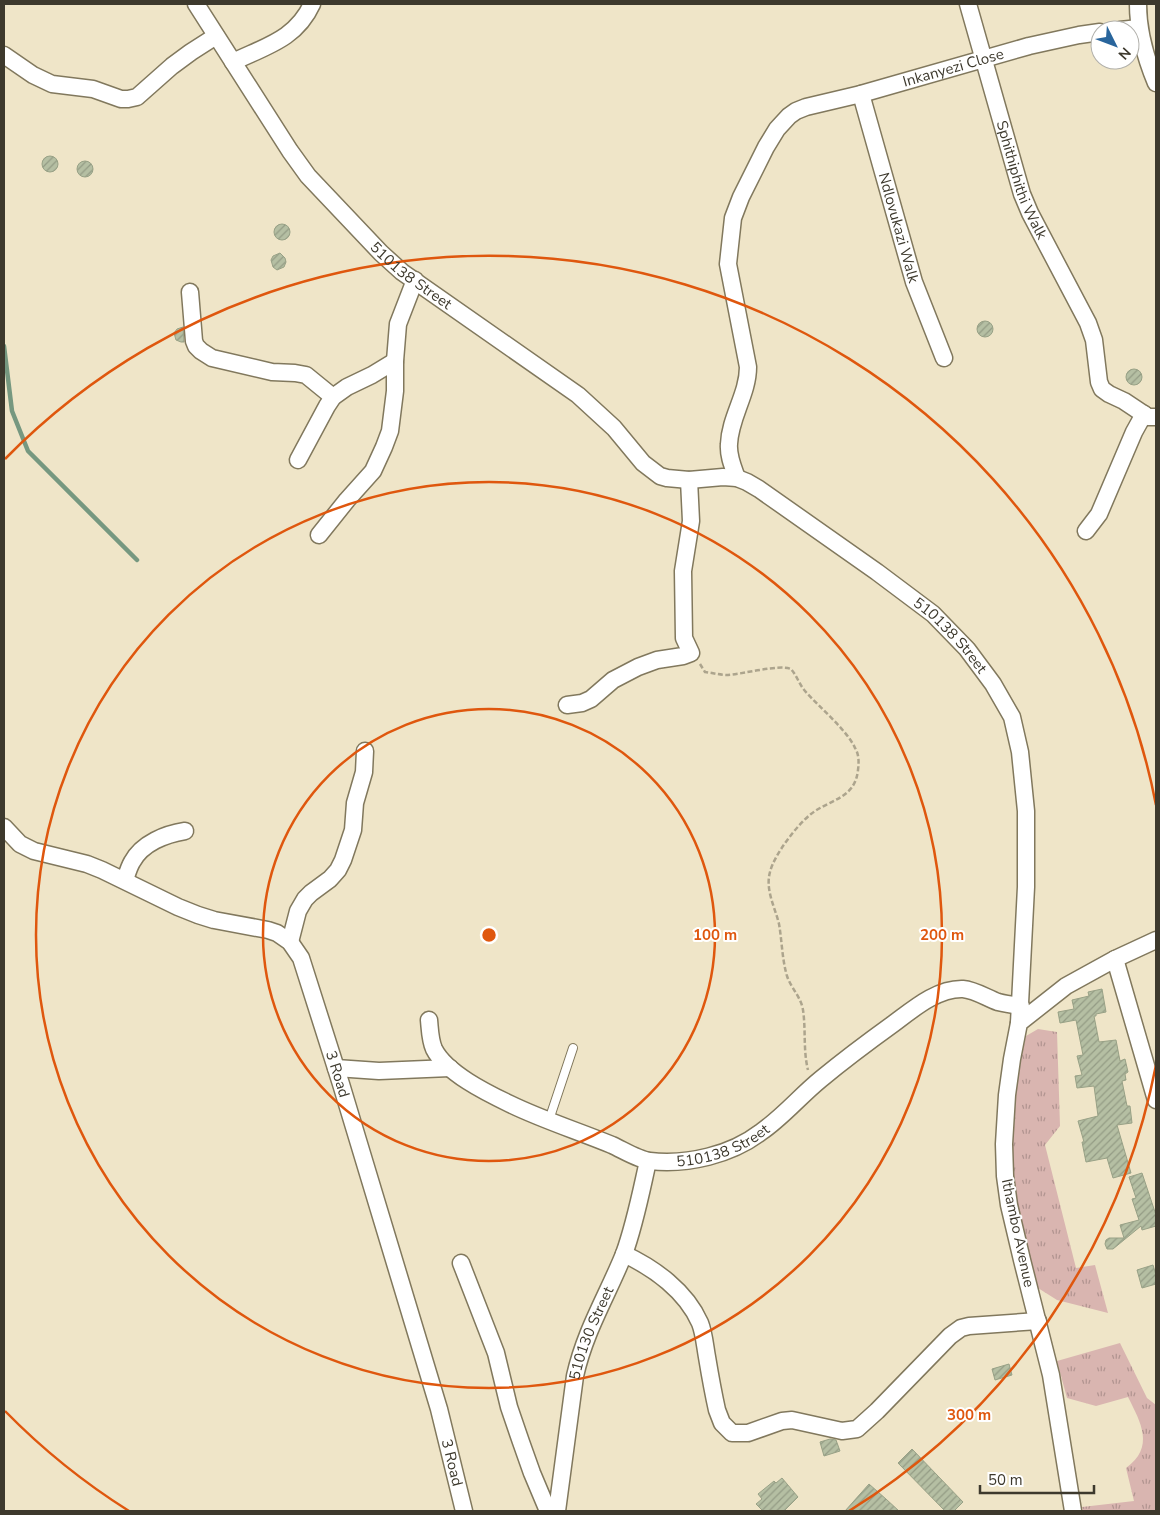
<svg xmlns="http://www.w3.org/2000/svg" width="1160" height="1515" viewBox="0 0 1160 1515" font-family="'Nunito Sans',sans-serif">
<defs>
<pattern id="grass-tufts" width="24" height="20" patternUnits="userSpaceOnUse" patternTransform="scale(1.25)"><rect width="24" height="20" fill="#d9b5b0"/><path d="M3 7l-1-3M5 7V3M7 7l1-3M15 17l-1-3M17 17v-4M19 17l1-3" fill="none" stroke="#b19490"/></pattern>
<pattern id="building-hatch" width="6" height="6" patternUnits="userSpaceOnUse" patternTransform="scale(1.25)"><rect width="6" height="6" fill="#b5bfa3"/><path d="M-1 1l2-2M0 6l6-6M5 7l2-2" fill="none" stroke="#949c85"/></pattern>
</defs>
<rect width="100%" height="100%" fill="#efe5c8"/>
<!-- grass -->
<g fill="url(#grass-tufts)">
<path d="M1038,1029l19,3 3,94 -15,19 31,123 19,-3 13,48 -51,-13 -19,-12c-7,-23 -14,-46 -19,-70 -12,-61 -7,-122 7,-182z"/>
<path d="M1120,1343l27,55 9,7v106h-73l-1,-4 52,-6 -8,-33c29,-21 15,-45 2,-71l-32,9 -29,-8 -10,-37z"/>
</g>
<g fill="none" stroke-linecap="round" stroke-linejoin="round">
<!-- stream -->
<path stroke="#769880" stroke-width="4.5" d="M4,346l8,65 16,40 109,109"/>
</g>
<!-- building -->
<g fill="url(#building-hatch)" stroke="#98a186">
<circle cx="50" cy="164" r="8"/>
<circle cx="85" cy="169" r="8"/>
<circle cx="282" cy="232" r="8"/>
<path d="M280,253l5,5 1,4 -2,5 -7,3 -4,-3 -2,-7 2,-4z"/>
<circle cx="985" cy="329" r="8"/>
<path d="M183,327l1,15h-3l-5,-2 -2,-7 3,-4z"/>
<circle cx="1134" cy="377" r="8"/>
<path d="M1102,989l4,23 -10,2v2h-2l5,26 17,-2 4,21 5,-2 3,13 -3,2 1,6 -4,1 5,25h3l2,17 -15,2 14,48 -18,5 -6,-20 -21,4 -4,-20h2l-6,-21 20,-5 -4,-30 -17,2 -2,-12 7,-1 -5,-19 6,-1 -7,-35 -16,3 -2,-11 16,-3 -2,-9 17,-4 -1,-4z"/>
<path d="M1142,1173l14,42v11l-14,4 -1,-4 -28,23h-6l-2,-5 1,-4 3,-2h15l-4,-13 19,-5 -7,-21 4,-1 -7,-21z"/>
<path d="M1153,1265l3,10v9l-14,4 -5,-18z"/>
<path d="M1009,1364l3,11 -17,5 -3,-11z"/>
<path d="M830,1439l6,1 4,11 -16,5 -4,-14z"/>
<path d="M912,1449l51,53 -9,9h-9l-47,-48z"/>
<path d="M782,1478l16,19 -14,14h-21l-7,-7 6,-5 -4,-5 16,-13 2,2z"/>
<path d="M869,1484l17,15 13,12h-54z"/>
</g>
<g fill="none" stroke-linecap="round" stroke-linejoin="round">
<defs>
<path id="lane" d="M549,1120l24,-72"/>
<g id="street">
<path id="s1" d="M196,4l94,147 18,25 73,77 21,19 176,123 36,33 29,35 17,13 7,2 22,2 34,-3 14,1 10,4 12,7 118,83 56,42 34,35 26,35 19,33 8,35 6,59v76l-7,136"/>
<path id="s2" d="M968,4l54,190 8,19 58,110 6,17 5,42 3,7 7,5 15,7 24,16h8"/>
<path d="M1138,4c0,27 8,55 18,79"/>
<path d="M1120,30l19,-2"/>
<path d="M4,55l29,20 19,9 41,5 28,10h7l9,-2 35,-31 19,-14 25,-16"/>
<path d="M233,62c33,-16 63,-23 79,-58"/>
<path id="s3" d="M861,94l53,188 30,76"/>
<path d="M190,292l4,49 2,5 5,5 11,7 60,14 23,1 11,2 27,22"/>
<path d="M298,460l29,-54 6,-9 14,-10 25,-12 23,-14"/>
<path id="s4" d="M737,478c-4,-11 -9,-22 -8,-34 1,-27 19,-50 19,-77l-20,-103 5,-46 8,-21 25,-50 11,-18 12,-13 7,-5 10,-4 55,-13 168,-48 50,-11 21,-3"/>
<path d="M1086,531l13,-17 35,-82 10,-18"/>
<path d="M319,535l28,-35 26,-29 11,-24 6,-16 5,-40v-30l3,-37 17,-44"/>
<path d="M567,705l15,-2 9,-4 22,-19 25,-13 19,-7 26,-4 8,-3 -7,-15 -1,-67 8,-50 -2,-41"/>
<path id="s5" d="M4,827l16,17 14,7 53,13 15,6 76,37 20,8 16,5 54,10 9,3 13,9 11,16 40,126 98,325 25,102"/>
<path d="M125,880c2,-6 4,-13 7,-18 10,-19 34,-28 53,-31"/>
<path d="M290,942l8,-31 7,-12 6,-6 19,-14 8,-9 5,-10 10,-30 2,-27 9,-31 1,-21"/>
<path d="M1115,959l41,141"/>
<path id="s6" d="M429,1020c1,10 1,20 5,29 12,24 53,44 76,55 33,16 68,27 102,41 11,5 27,15 38,16 38,4 81,-6 111,-29 22,-15 39,-36 60,-53 23,-19 47,-37 72,-55 19,-14 44,-36 70,-35 12,1 24,9 35,13 8,2 15,3 23,4"/>
<path d="M336,1068l43,3 71,-3"/>
<path d="M624,1254c30,14 62,37 76,69 4,10 5,23 7,34 3,18 6,35 10,53l5,13 10,10h16l34,-12 10,-1 50,11 15,-2 20,-18 73,-75 11,-8 8,-2 69,-5"/>
<path d="M461,1263l35,90 13,54 12,35 11,31 16,38"/>
<path id="s7" d="M557,1511l18,-135c10,-45 32,-80 49,-122 11,-30 17,-62 24,-93"/>
<path d="M1073,1511l-22,-136 -29,-115 -13,-55 -4,-29 -1,-32 3,-49 5,-36 7,-36 47,-37 49,-27 41,-19"/>
</g>
</defs>
<!-- lane casing -->
<use href="#lane" stroke="#81785d" stroke-width="10"/>
<!-- street casing -->
<use href="#street" stroke="#81785d" stroke-width="19"/>
<!-- path -->
<path stroke="#aca48d" stroke-width="2.5" stroke-dasharray="5 2.5" stroke-linecap="butt" d="M700,664l5,8c8,1 15,3 23,3 15,-1 52,-11 63,-6 6,7 8,15 14,22 14,16 42,39 50,57 4,6 4,14 3,22 -3,29 -28,29 -47,44 -14,11 -37,41 -41,58 -5,18 5,35 9,52 3,17 3,35 8,52 4,12 14,21 16,34 3,20 0,40 5,60"/>
<!-- lane -->
<use href="#lane" stroke="#fff" stroke-width="8"/>
<!-- street -->
<use href="#street" stroke="#fff" stroke-width="16"/>
</g>
<!-- distance rings -->
<g fill="none" stroke="#df570e" stroke-width="2.5">
<circle cx="489" cy="935" r="226"/>
<circle cx="489" cy="935" r="453"/>
<path d="M1156 1065A679 679 0 0 1 849 1511M129 1511A679 679 0 0 1 5 1411M5 459A679 679 0 0 1 1156 805"/>
</g>
<g text-anchor="middle" dominant-baseline="central" stroke-width="4" stroke-linejoin="round" paint-order="stroke">
<!-- street labels -->
<g font-size="15" fill="#3d392d" stroke="#fff">
<text stroke="none"><textPath href="#s4" startOffset="555">Inkanyezi Close</textPath></text>
<text stroke="none"><textPath href="#s2" startOffset="184">Sphithiphithi Walk</textPath></text>
<text stroke="none"><textPath href="#s3" startOffset="139">Ndlovukazi Walk</textPath></text>
<text stroke="none"><textPath href="#s1" startOffset="349">510138 Street</textPath></text>
<text stroke="none"><textPath href="#s1" startOffset="1014">510138 Street</textPath></text>
<text stroke="none"><textPath href="#s5" startOffset="454">3 Road</textPath></text>
<text stroke="none"><textPath href="#s6" startOffset="352">510138 Street</textPath></text>
<text transform="translate(1018 1233) rotate(78)">Ithambo Avenue</text>
<text stroke="none"><textPath href="#s7" startOffset="182">510130 Street</textPath></text>
<text stroke="none"><textPath href="#s5" startOffset="859">3 Road</textPath></text>
</g>
</g>
<circle cx="489" cy="935" r="8" fill="#df570e" stroke="#fff" stroke-width="2.5"/>
<g font-size="15" text-anchor="middle" font-weight="bold" fill="#df570e" stroke="#fff" stroke-width="4" stroke-linejoin="round" paint-order="stroke">
<text x="715" y="940">100 m</text>
<text x="942" y="940">200 m</text>
<text x="969" y="1420">300 m</text>
</g>
<!-- border -->
<rect width="1160" height="1515" fill="none" stroke="#3d392d" stroke-width="10"/>
<!-- north arrow -->
<g transform="translate(1115 45) rotate(132)"><circle r="24" fill="#ffffff" stroke="#b1b0ab"/>
<path d="M0-4L9 19L0 12L-9 19Z" fill="#29659c"/>
<text y="-8" font-size="14" font-weight="bold" text-anchor="middle" fill="#3d392d">N</text>
</g>
<!-- scale -->
<path d="M980 1485v8h114v-8" fill="none" stroke="#3d392d" stroke-width="2.5"/>
<text x="988" y="1485" font-size="15" fill="#3d392d" stroke="#ffffff" stroke-width="4" paint-order="stroke">50 m</text>
</svg>
